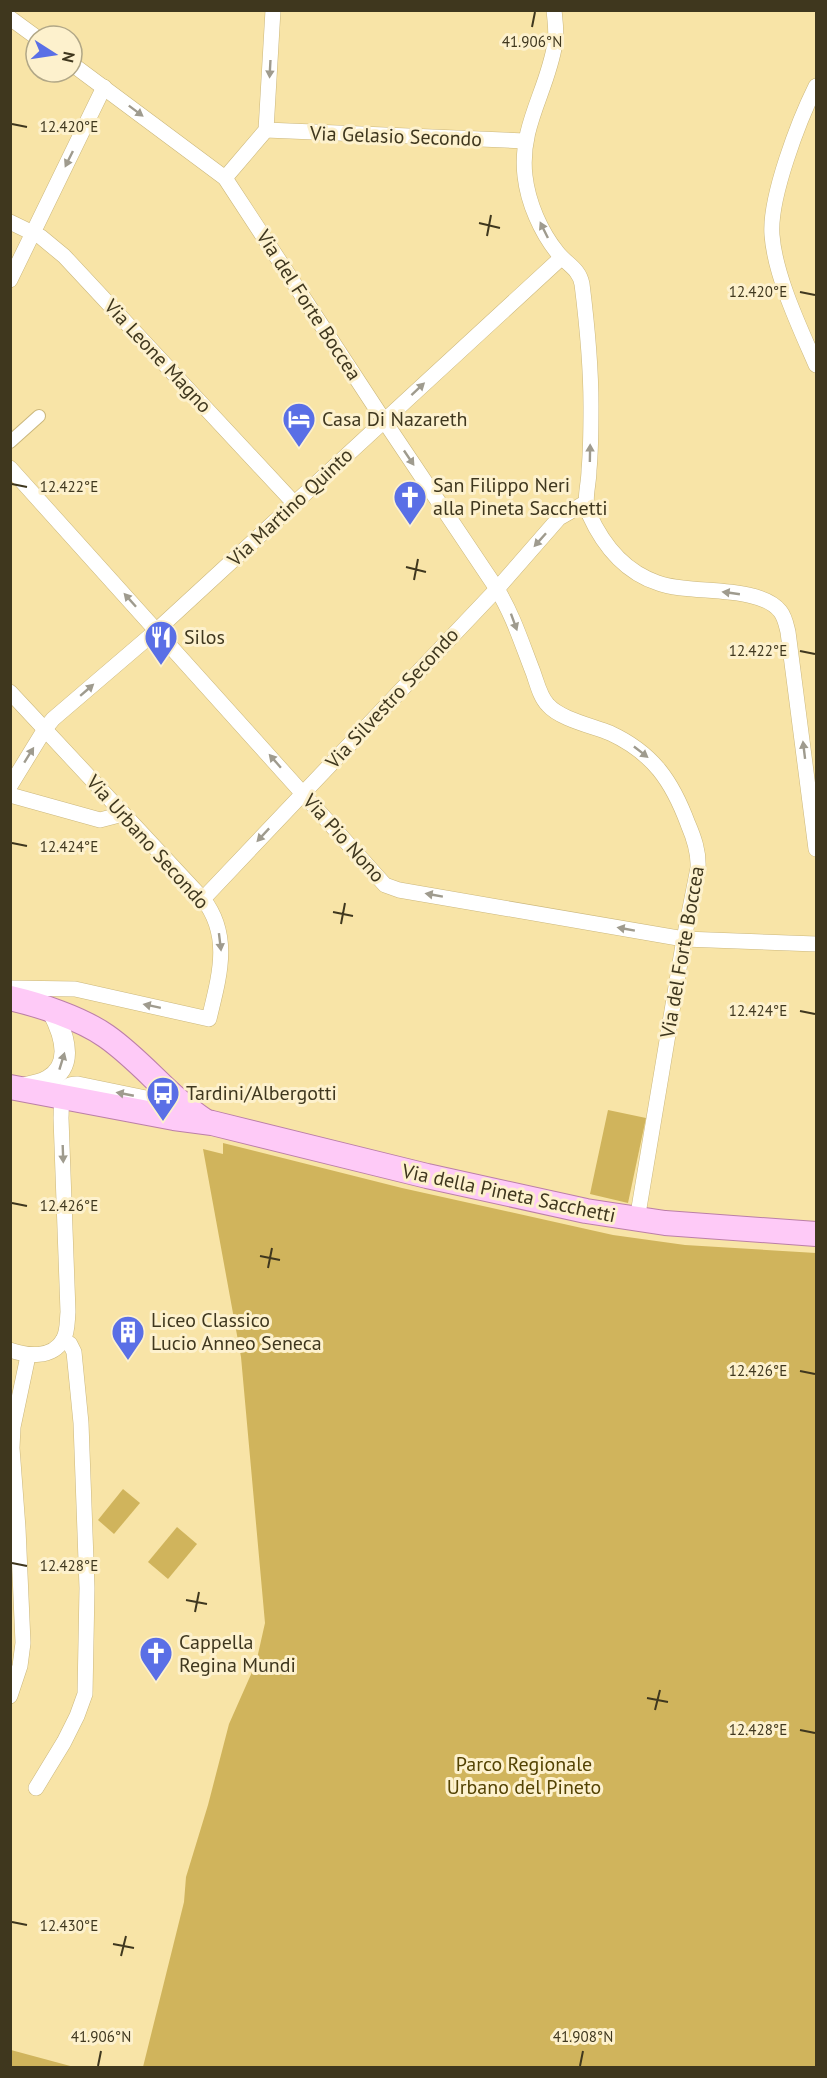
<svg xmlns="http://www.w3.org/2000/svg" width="827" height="2078" viewBox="0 0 827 2078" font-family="'PT Sans',sans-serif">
<rect width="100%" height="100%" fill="#f8e4a7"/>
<!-- green -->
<g fill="#d0b45c">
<path d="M608,1110l38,8 -18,85 -38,-9z"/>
<path d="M223,1143l179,45 211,47 72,10 131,8v814h-673l41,-165 2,-25 22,-72 21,-81 27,-61 9,-40 -24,-266 -38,-208 20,5z"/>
<path d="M123,1489l17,14 -26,31 -16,-14z"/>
<path d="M177,1527l20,17 -29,35 -20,-17z"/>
<path d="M11,2050l63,17h-63z"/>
</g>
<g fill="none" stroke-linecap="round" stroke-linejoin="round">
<defs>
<path id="pedestrian" d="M10,442l29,-26"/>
<g id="minor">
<path d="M554,10c1,11 3,22 1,33 -7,47 -36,83 -30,133 3,27 16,56 32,76 9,12 22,16 25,32 5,40 9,81 9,122 0,21 0,43 -2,64 0,15 -6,30 0,44 14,31 36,58 69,69 31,12 100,1 122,28 5,6 6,13 8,21l28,217"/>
<path d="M10,18l26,19"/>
<path d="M72,64l153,114 156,238 116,173c16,26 25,55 36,83 4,11 7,25 15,33 12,14 45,21 62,28 43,20 62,48 78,91 6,14 11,28 10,44l-14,71 -47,281"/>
<path d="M816,86c-17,34 -47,112 -44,149 3,41 28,93 44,130"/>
<path d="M266,130l259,11"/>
<path d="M225,178l41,-48 7,-120"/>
<path d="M10,222l31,15 23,19 230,247"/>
<path d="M10,280l94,-193"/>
<path d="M10,468l375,417 14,5 285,49 132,5"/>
<path d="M10,692l193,207c29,37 16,78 6,120l-134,-30 -65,-1"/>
<path d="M10,786l35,-57 8,-10 104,-89 404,-372"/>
<path d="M10,795l90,25 23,-6"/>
<path d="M203,899l294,-310 62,-71 26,-15"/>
<path d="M10,1350c17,6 42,9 53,-10 5,-8 4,-19 5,-28l-7,-194c1,-14 -3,-35 17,-34l102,21"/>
<path d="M10,1696l10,-30 3,-23 -5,-115 -6,-80 1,-21 15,-71"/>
<path d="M36,1788l28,-46 13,-26 8,-22 2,-106 -6,-165 -7,-71 -4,-8 -7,-4"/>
</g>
<path id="tertiary" d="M20,1088c9,-2 20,-3 28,-8 28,-15 15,-48 4,-69"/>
<g id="primary">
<path d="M10,998c30,7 70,20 96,38 36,25 62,61 99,85"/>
<path d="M10,1087l164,31 38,5 215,53 159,35 79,12 151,11"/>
</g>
</defs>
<!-- pedestrian casing -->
<use href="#pedestrian" stroke="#cbb77c" stroke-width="14"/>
<!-- minor casing -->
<use href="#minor" stroke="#cbb77c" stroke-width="16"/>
<!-- tertiary casing -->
<use href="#tertiary" stroke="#cbb77c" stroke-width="21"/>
<!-- primary casing -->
<use href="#primary" stroke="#bb7fa7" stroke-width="26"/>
<!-- pedestrian -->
<use href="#pedestrian" stroke="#fff" stroke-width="12"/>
<!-- minor -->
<use href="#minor" stroke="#fff" stroke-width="15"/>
<!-- tertiary -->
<use href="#tertiary" stroke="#fff" stroke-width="20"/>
<!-- primary -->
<use href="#primary" stroke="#fecaf7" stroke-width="24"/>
</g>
<!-- one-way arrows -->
<defs><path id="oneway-solid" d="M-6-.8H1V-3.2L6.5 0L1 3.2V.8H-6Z" transform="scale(1.5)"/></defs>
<g fill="#9f9b8e">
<use href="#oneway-solid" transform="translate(270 69) rotate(93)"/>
<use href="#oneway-solid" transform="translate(136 111) rotate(37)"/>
<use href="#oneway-solid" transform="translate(69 159) rotate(116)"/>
<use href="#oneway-solid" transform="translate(544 230) rotate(-116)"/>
<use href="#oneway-solid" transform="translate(418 389) rotate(-43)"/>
<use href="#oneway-solid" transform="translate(590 453) rotate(-89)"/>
<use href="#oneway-solid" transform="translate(409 458) rotate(56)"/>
<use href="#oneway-solid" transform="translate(540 540) rotate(132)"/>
<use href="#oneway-solid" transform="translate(731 593) rotate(-172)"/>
<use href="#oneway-solid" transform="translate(130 600) rotate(-132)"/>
<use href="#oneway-solid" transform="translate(514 622) rotate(70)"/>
<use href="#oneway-solid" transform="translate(87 690) rotate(-41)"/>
<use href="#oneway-solid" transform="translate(804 750) rotate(-97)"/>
<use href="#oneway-solid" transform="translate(641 752) rotate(38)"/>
<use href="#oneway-solid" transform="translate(29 755) rotate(-58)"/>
<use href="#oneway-solid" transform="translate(275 761) rotate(-131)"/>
<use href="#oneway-solid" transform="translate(263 835) rotate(133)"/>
<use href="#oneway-solid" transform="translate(434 895) rotate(-170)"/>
<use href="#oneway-solid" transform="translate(626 929) rotate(-170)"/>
<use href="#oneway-solid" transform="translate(220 942) rotate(83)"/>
<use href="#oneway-solid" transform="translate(152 1006) rotate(-168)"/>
<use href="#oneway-solid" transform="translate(62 1061) rotate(-73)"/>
<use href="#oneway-solid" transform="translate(125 1094) rotate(-169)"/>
<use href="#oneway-solid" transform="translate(63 1154) rotate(88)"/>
</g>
<!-- ticks -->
<path fill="none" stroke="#3f371e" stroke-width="2" d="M532,27l3,-15M12,124l15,3M479,223l21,5M487,236l4,-21M800,292l15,3M12,484l15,3M406,567l20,5M414,580l4,-21M800,651l15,3M12,843l15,3M333,912l20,4M341,924l4,-21M800,1011l15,3M12,1203l15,3M260,1256l20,4M268,1268l4,-20M800,1371l15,3M12,1563l15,3M186,1600l21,4M195,1612l4,-20M647,1698l21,4M655,1710l5,-20M800,1730l15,3M12,1922l15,3M113,1944l21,4M121,1956l5,-20M98,2066l3,-15M580,2066l3,-15"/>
<!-- icons -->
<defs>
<symbol id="hotel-pin" viewBox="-11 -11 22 30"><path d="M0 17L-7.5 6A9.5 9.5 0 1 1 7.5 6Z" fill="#5a6fe6" stroke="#fdf1cd"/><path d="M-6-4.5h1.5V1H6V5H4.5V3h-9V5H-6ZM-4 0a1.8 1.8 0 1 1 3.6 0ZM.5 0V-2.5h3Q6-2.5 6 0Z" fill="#fff"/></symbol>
<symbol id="church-pin" viewBox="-11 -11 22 30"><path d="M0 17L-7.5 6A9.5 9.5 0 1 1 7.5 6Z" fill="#5a6fe6" stroke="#fdf1cd"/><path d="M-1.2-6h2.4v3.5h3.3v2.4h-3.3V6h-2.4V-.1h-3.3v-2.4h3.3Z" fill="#fff"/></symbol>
<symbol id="restaurant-pin" viewBox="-11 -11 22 30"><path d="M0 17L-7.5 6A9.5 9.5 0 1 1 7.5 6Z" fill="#5a6fe6" stroke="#fdf1cd"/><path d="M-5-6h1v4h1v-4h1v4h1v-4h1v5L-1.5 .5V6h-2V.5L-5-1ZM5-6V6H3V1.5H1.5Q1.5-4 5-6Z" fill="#fff"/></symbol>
<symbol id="bus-pin" viewBox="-11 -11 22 30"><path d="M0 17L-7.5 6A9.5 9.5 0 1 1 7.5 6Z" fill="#5a6fe6" stroke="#fdf1cd"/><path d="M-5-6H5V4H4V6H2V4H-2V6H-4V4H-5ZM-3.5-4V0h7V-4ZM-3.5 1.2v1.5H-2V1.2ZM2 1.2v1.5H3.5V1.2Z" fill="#fff"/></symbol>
<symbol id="building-pin" viewBox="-11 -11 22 30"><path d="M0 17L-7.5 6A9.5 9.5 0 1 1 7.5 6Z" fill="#5a6fe6" stroke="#fdf1cd"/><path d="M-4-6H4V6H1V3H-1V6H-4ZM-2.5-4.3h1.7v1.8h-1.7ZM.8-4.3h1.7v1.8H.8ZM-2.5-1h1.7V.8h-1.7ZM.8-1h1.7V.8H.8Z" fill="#fff"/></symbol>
</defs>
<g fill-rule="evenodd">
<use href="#hotel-pin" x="280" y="400" width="38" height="52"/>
<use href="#church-pin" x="391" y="478" width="38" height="52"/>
<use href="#restaurant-pin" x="142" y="618" width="38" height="52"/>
<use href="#bus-pin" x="144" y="1074" width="38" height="52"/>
<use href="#building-pin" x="109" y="1313" width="38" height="52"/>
<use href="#church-pin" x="137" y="1634" width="38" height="52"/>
</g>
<g text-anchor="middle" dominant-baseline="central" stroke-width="6" stroke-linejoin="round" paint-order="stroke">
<!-- street labels -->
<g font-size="20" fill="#3f371e" stroke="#fdf1cd">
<text transform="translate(396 136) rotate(2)">Via Gelasio Secondo</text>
<text transform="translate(309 305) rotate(57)">Via del Forte Boccea</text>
<text transform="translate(158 356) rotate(47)">Via Leone Magno</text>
<text transform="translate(290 507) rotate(-43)">Via Martino Quinto</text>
<text transform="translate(392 698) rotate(-47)">Via Silvestro Secondo</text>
<text transform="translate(344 838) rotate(48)">Via Pio Nono</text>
<text transform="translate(148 842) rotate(48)">Via Urbano Secondo</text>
<text transform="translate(682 952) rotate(-80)">Via del Forte Boccea</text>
<text transform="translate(509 1193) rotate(12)">Via della Pineta Sacchetti</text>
</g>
<!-- poi labels -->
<g font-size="20" fill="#3f371e" stroke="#fdf1cd" text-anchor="start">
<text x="322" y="419">Casa Di Nazareth</text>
<text x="433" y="485">San Filippo Neri<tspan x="433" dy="23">alla Pineta Sacchetti</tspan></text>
<text x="184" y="637">Silos</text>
<text x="186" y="1093">Tardini/Albergotti</text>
<text x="151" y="1320">Liceo Classico<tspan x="151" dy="23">Lucio Anneo Seneca</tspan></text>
<text x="179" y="1642">Cappella<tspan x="179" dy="23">Regina Mundi</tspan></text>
</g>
<!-- park labels -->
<g font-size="20" fill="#534202" stroke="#fdf1cd">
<text x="524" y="1764">Parco Regionale<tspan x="524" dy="23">Urbano del Pineto</tspan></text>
</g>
</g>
<g font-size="15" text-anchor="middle" fill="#3f371e" stroke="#fdf1cd" stroke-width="6" stroke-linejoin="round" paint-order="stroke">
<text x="532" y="47">41.906°N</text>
<text x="69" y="132">12.420°E</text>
<text x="758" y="297">12.420°E</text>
<text x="69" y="492">12.422°E</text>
<text x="758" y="656">12.422°E</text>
<text x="69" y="852">12.424°E</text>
<text x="758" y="1016">12.424°E</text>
<text x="69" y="1211">12.426°E</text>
<text x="758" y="1376">12.426°E</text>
<text x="69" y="1571">12.428°E</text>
<text x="758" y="1735">12.428°E</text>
<text x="69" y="1931">12.430°E</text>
<text x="101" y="2042">41.906°N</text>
<text x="583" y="2042">41.908°N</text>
</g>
<!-- border -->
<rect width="827" height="2078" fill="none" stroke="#3f371e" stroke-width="24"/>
<!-- north arrow -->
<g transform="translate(54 54) rotate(102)"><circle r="28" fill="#fdf1cd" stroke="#b1a787" stroke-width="1.5"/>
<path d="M0-4.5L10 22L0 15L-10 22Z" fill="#5a6fe6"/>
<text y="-9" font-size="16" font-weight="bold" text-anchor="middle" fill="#3f371e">N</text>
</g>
</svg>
